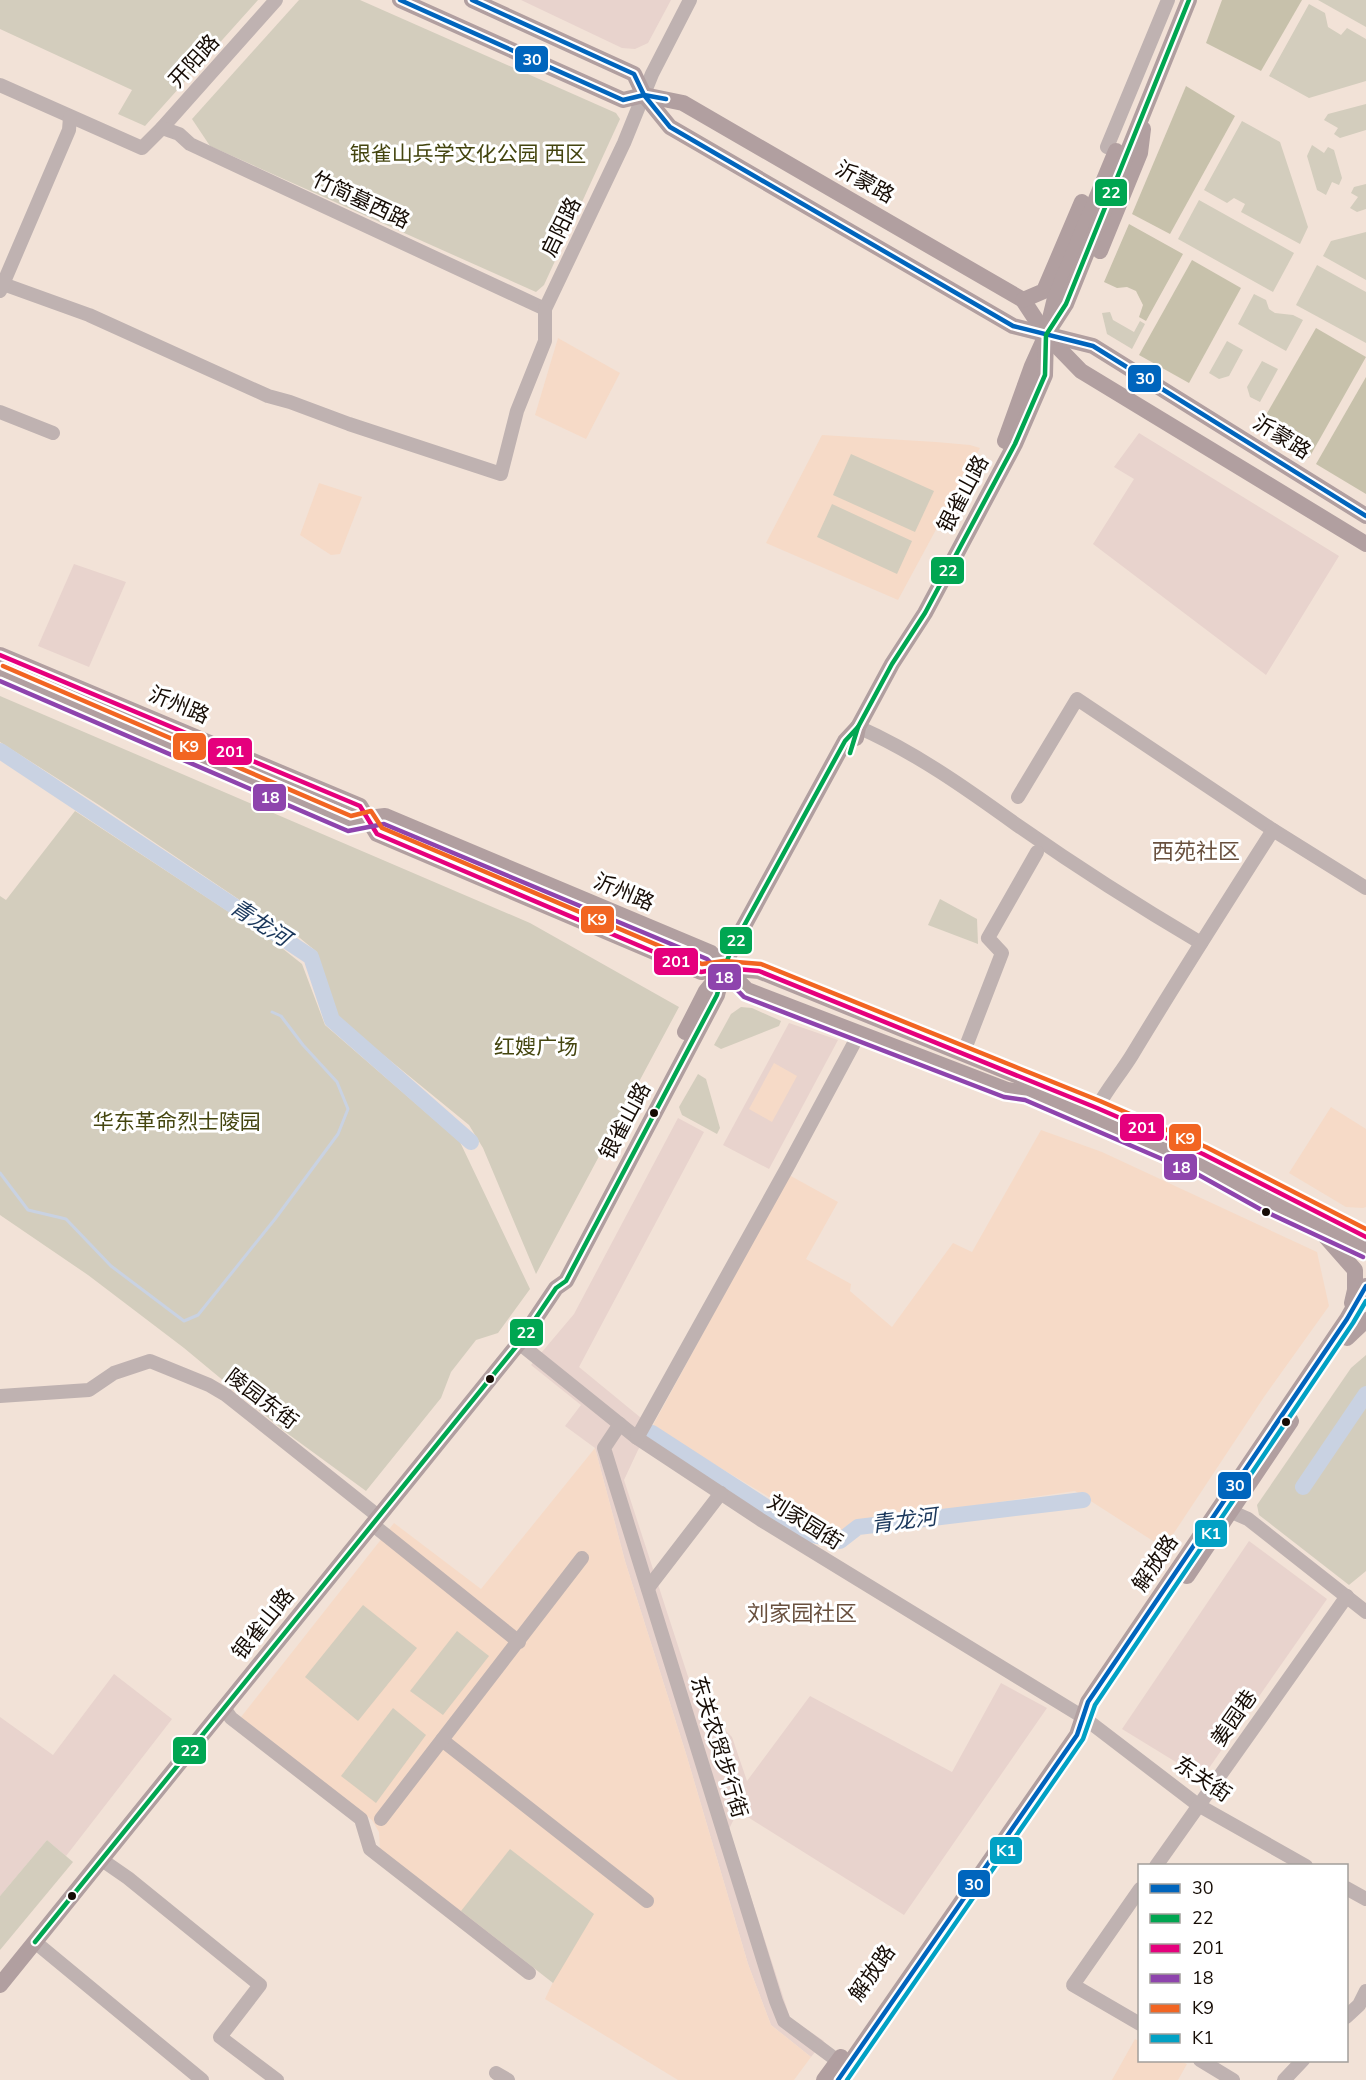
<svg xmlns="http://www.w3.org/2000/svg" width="1366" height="2080" viewBox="0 0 1366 2080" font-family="'Nunito Sans','Noto Sans SC',sans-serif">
<rect width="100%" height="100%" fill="#f2e2d7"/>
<!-- commercial -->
<g fill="#e8d3cd">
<path d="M521,0h150l-23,43 -13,6 -13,-1z"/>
<path d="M1139,433l200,123 -73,119 -173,-131 41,-65 -20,-12z"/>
<path d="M74,564l52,18 -37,85 -51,-21z"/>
<path d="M789,1023l49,17 -69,129 -46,-24z"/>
<path d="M678,1118l26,14 -125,235 73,60 -14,23 -14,30 72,221 36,36 15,44 63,-85 142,76 49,-89 46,25 -143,207 -166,-104 -9,18 61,189 34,23 -13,16 -40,-32 -23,-61 -61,-207 -62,-196 -30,-113 -30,-22 16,-21 -50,-40 43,-51z"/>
<path d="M1249,1541l78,58 -125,179 -80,-49z"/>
<path d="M114,1674l58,45 -106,137 -19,-16 -47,56v-179l53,38z"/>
</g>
<!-- built -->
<g fill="#f6dac7">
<path d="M558,338l62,35 -34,66 -51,-24z"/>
<path d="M822,435l114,7 34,3 10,3 -82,152 -132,-57z"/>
<path d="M319,483l43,14 -22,57 -9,1 -31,-20z"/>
<path d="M774,1063l23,13 -25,46 -23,-13z"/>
<path d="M1331,1107l35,22v78l-3,1 -17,-1 -57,-34z"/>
<path d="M1041,1130l61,22 215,100 12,54 -65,91 -100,151 -89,-57 -221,32 -13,9 -17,-2 -172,-103 137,-252 49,27 -32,57 45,25 -1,7 42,36 61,-84 19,9z"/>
<path d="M595,1448l30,113 62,196 61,207 23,61 40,32 -17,23h-116l-133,-81 8,-17 -173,-133 -1,-17 -7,-12 -131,-103 153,-194 87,66z"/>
<path d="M1135,2039l4,2 1,19 39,1 8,3 -9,16h-66z"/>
</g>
<!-- green -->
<g fill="#d3cdbd">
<path d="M0,0h258l-113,126 -27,-12 14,-24 -132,-61z"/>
<path d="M299,0h61l256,113 4,6 -76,166 -8,7 -326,-146 -18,-27z"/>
<path d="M1318,0h48v27z"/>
<path d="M1309,4l16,9 3,14 13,8 6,-7 19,11v42l-57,17 -40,-22z"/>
<path d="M1366,104v26l-26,8 -6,-4 4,-6 -14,-8 4,-6z"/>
<path d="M1242,121l38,21 28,85 -8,17 -59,-32 4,-8 -11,-6 -7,5 -23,-13z"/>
<path d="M1312,145l12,8 4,-6 6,3 8,28 -3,7 -7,-3 -6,13 -9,-5 -10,-34z"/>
<path d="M1366,184v25l-9,3 -7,-4 8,-11 -7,-4 3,-6z"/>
<path d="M1199,200l95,53 -21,39 -95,-53z"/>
<path d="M1366,232v48l-43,-24 8,-15z"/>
<path d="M1317,265l49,27v51l-70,-38z"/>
<path d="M1254,294l12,6 3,9 6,4 18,2 10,5 -17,31 -48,-27z"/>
<path d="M1110,312l3,8 21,12 6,-11 5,3 -13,25 -25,-15 -5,-21z"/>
<path d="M1227,341l16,9 -14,26 -10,3 -10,-6z"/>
<path d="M1262,361l16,8 -18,33 -10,-5 -3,-10z"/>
<path d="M851,454l83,37 -19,41 -82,-37z"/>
<path d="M832,504l80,37 -15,33 -80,-37z"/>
<path d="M0,696l530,227 149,84 -143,267 -53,-126 -14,-23 -132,-108 -20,-65 -33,-27 -16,-6 -169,-114 -99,-63z"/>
<path d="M75,811l198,130 29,23 23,61 135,117 70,147 -32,44 -22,7 -25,32 -10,26 -75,93 -82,-60 -100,-83 -96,-73 -88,-60v-319l6,4z"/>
<path d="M940,899l37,20 1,25 -50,-19z"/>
<path d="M741,1007l11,1 29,13 -2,5 -58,23 -7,-4 17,-31z"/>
<path d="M698,1074l8,5 14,49 -3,6 -35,-19 -3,-8z"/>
<path d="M1366,1355v216l-17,14 -90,-70 -2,-10 94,-137z"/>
<path d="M363,1605l54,43 -59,73 -53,-44z"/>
<path d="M457,1631l32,25 -46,59 -33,-24z"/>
<path d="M393,1708l33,27 -50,68 -35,-27z"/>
<path d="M47,1840l26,22 -73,88v-54z"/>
<path d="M510,1849l84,65 -41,69 -92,-72z"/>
</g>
<!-- forest -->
<g fill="#c7c1ab">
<path d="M1222,0h80l-41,71 -55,-28z"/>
<path d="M1186,86l49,30 -65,118 -38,-20z"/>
<path d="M1129,224l54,30 -37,67 -7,-4 4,-12 -7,-14 -9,-4 -10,1 -13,-6z"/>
<path d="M1192,260l49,28 -52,95 -50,-28z"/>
<path d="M1316,328l50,29 -57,101 -51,-29z"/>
<path d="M1366,377v117l-50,-30z"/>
</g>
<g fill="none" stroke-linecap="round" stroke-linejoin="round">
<!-- stream -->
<path stroke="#c9d2e2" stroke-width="3" d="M0,1173l28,37 38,9 45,47 73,55 14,-6 77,-96 63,-85 10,-25 -11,-27 -34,-37 -22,-29 -9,-4"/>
<!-- river -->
<g stroke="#c9d2e2" stroke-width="16">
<path d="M0,751l311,206 21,63 139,122"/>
<path d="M652,1433l156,101 32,7 18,-14 225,-27"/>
<path d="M1303,1487l63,-93"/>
</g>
<!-- minor -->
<g stroke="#bfb2b1" stroke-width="14">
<path d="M0,85l142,63 20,-20 114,-128"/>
<path d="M162,128l17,6 11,10 355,165"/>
<path d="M1107,147l61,-147"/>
<path d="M3,284l86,31 179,81 22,6 59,22 152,50 16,-63 28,-70v-32l79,-166 28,-69 38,-74"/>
<path d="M0,291l69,-161 1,-13"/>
<path d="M0,412l53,21"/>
<path d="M858,727c57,25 109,62 159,98 60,42 121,81 184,118"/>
<path d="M1018,797l59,-98 196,131"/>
<path d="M963,1054l39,-101 -14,-15 49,-86"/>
<path d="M1097,1108c10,-19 24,-35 35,-53 46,-76 93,-150 141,-225l93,58"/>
<path d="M519,1343l118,95 124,82 322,197 115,88 108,61"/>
<path d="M0,1396l89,-6 25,-17 36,-12 59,24 17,10 152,121"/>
<path d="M620,1424l-16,24 172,553 8,20 54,40"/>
<path d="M637,1438l150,-270 72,-134"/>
<path d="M1232,1512l16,7 118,93"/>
<path d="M372,1524l147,118"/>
<path d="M648,1588l73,-95"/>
<path d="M224,1708l7,10 130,101 9,30 159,124"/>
<path d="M442,1740l205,161"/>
<path d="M381,1819l201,-261"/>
<path d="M102,1860l26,18 132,107 -40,52 57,43"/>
<path d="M1156,1866l191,-270"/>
<path d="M1346,1888l20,11"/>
<path d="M1140,1889l-67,96 67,39"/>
<path d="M35,1942l167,138"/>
<path d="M1346,2017l13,-12 7,-14"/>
<path d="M1200,2060l33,20"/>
<path d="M496,2073l12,7"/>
<path d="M1284,2080l19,-20"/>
</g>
<!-- major -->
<g stroke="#b19fa0" stroke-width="16">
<path d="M400,0l223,100 21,-5 39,8 340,197 23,35 35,36 285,173"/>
<path d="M472,0l162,74 10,21 26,32 343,199 80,20 273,170"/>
<path d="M1100,251l40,-98 3,-24"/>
<path d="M1023,300l21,-9 38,-89"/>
<path d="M1005,441l27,-75 14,-31 9,-37 61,-147"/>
<path d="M0,655l360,151 17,28 324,138 23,-4 35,3 338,137 106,46 163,83"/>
<path d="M0,673l351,151 17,-6 17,-2 326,137 36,37 260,100 20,3 173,74 63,35 103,48"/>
<path d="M856,738l2,-11 34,-63 33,-51 90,-169 30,-69 1,-40 20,-31 123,-304"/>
<path d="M685,1032l21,-41 13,-16"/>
<path d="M1325,1236l30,34v20l-3,13"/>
<path d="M1347,1338l19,-18"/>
<path d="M1187,1576l104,-155"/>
<path d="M0,1985l519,-642 37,-55 10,-7 151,-286 7,-27 9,-22 112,-205 13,-14"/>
<path d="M824,2080l17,-23"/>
<path d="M838,2080l239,-345 11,-33 259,-383 19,-33"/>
</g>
<defs>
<g id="bus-1">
<path d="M400,0l223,100 21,-5 22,4"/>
<path d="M472,0l162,74 10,21 26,32 343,199 80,20 273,170"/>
<path d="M838,2080l239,-345 11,-33 259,-383 19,-33"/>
</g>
<g id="bus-2">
<path d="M850,753l8,-26 34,-63 33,-51 90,-169 30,-69 1,-40 20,-31 123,-304"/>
<path d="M35,1942l484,-599 37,-55 10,-7 151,-286 7,-27 9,-22 112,-205 13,-14"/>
</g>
<path id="bus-3" d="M0,655l360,151 17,28 324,138 23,-4 35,3 338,137 106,46 163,83"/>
<path id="bus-4" d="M0,681l348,150 36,-7 323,135 37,38 260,100 21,3 172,74 63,35 103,48"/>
<path id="bus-5" d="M3,666l348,150 20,-5 11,17 320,136 22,-3 37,3 339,137 106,46 160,82"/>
<path id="bus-6" d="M847,2080l236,-341 12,-34 258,-382 13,-22"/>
</defs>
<!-- bus-1 casing -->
<use href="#bus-1" stroke="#fff" stroke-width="9"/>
<!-- bus-2 casing -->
<use href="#bus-2" stroke="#fff" stroke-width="9"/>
<!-- bus-3 casing -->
<use href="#bus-3" stroke="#fff" stroke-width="9"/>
<!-- bus-4 casing -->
<use href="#bus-4" stroke="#fff" stroke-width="9"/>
<!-- bus-5 casing -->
<use href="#bus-5" stroke="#fff" stroke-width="9"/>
<!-- bus-6 casing -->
<use href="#bus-6" stroke="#fff" stroke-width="9"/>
<!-- bus-1 -->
<use href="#bus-1" stroke="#0065bd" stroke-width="4.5"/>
<!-- bus-2 -->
<use href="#bus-2" stroke="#00a651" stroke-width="4.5"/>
<!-- bus-3 -->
<use href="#bus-3" stroke="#e5007d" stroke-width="4.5"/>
<!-- bus-4 -->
<use href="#bus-4" stroke="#8e44ad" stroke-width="4.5"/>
<!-- bus-5 -->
<use href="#bus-5" stroke="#f26522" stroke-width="4.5"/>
<!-- bus-6 -->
<use href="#bus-6" stroke="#01a1c4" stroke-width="4.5"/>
</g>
<!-- markers -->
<g fill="#160c05" stroke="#fff" stroke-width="2">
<circle cx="654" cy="1113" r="5"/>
<circle cx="1266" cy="1212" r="5"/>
<circle cx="490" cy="1379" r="5"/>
<circle cx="1286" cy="1422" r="5"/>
<circle cx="72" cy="1896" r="5"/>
</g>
<g text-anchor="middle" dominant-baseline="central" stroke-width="6" stroke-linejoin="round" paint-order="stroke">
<!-- street labels -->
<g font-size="21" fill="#160c05" stroke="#fff">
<text transform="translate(194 61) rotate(-48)">开阳路</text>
<text transform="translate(865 182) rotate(29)">沂蒙路</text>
<text transform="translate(361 200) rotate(25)">竹简墓西路</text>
<text transform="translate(561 227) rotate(-64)">启阳路</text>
<text transform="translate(1282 437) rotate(32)">沂蒙路</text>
<text transform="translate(963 494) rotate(-62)">银雀山路</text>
<text transform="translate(179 705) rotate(23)">沂州路</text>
<text transform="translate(624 892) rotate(23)">沂州路</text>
<text transform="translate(625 1121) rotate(-62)">银雀山路</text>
<text transform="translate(262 1399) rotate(37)">陵园东街</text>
<text transform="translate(805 1522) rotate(32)">刘家园街</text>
<text transform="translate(1155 1563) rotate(-56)">解放路</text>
<text transform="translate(263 1624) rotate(-51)">银雀山路</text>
<text transform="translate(1234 1718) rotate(-55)">姜园巷</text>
<text transform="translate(719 1747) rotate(73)">东关农贸步行街</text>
<text transform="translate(1203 1779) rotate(34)">东关街</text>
<text transform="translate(872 1973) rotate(-55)">解放路</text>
</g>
<!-- park labels -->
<g font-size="21" fill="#44450f" stroke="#fff">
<text x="468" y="154">银雀山兵学文化公园 西区</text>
<text x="536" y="1047">红嫂广场</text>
<text x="177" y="1122">华东革命烈士陵园</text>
</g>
<!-- neighbourhood labels -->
<g font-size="22" fill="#69503e" stroke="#fff">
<text x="1196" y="852">西苑社区</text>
<text x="802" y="1614">刘家园社区</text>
</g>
<!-- water labels -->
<g font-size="22" font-style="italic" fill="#1a375b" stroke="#fff">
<text transform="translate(260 923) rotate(33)">青龙河</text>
<text transform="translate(904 1521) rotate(-7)">青龙河</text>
</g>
</g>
<g stroke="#fff" stroke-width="2">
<rect x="514" y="45" width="35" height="28" rx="6" fill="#0065bd"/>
<rect x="1094" y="178" width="34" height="29" rx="6" fill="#00a651"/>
<rect x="1127" y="364" width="35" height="29" rx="6" fill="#0065bd"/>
<rect x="930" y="556" width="35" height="29" rx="6" fill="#00a651"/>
<rect x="172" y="732" width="35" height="29" rx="6" fill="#f26522"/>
<rect x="207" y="737" width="46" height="29" rx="6" fill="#e5007d"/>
<rect x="252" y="783" width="35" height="29" rx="6" fill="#8e44ad"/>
<rect x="580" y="905" width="35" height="29" rx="6" fill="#f26522"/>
<rect x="719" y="926" width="34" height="29" rx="6" fill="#00a651"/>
<rect x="653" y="947" width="46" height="29" rx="6" fill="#e5007d"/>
<rect x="707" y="963" width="35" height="28" rx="6" fill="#8e44ad"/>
<rect x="1119" y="1113" width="46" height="29" rx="6" fill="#e5007d"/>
<rect x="1168" y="1123" width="34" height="29" rx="6" fill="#f26522"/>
<rect x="1163" y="1153" width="35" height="28" rx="6" fill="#8e44ad"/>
<rect x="509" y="1318" width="35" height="29" rx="6" fill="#00a651"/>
<rect x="1217" y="1471" width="35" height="29" rx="6" fill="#0065bd"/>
<rect x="1194" y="1519" width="34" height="29" rx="6" fill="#01a1c4"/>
<rect x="172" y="1736" width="35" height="29" rx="6" fill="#00a651"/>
<rect x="989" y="1836" width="34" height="29" rx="6" fill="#01a1c4"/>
<rect x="957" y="1869" width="34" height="29" rx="6" fill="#0065bd"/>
</g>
<g font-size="16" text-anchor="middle" font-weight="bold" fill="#fff">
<text x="532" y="65">30</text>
<text x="1111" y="198">22</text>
<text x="1145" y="384">30</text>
<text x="948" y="576">22</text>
<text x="189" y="752">K9</text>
<text x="230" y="757">201</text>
<text x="270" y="803">18</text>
<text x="597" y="925">K9</text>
<text x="736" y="946">22</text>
<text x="676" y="967">201</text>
<text x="724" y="983">18</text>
<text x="1142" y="1133">201</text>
<text x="1185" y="1144">K9</text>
<text x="1181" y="1173">18</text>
<text x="526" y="1338">22</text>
<text x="1235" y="1491">30</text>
<text x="1211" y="1539">K1</text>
<text x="190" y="1756">22</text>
<text x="1006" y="1856">K1</text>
<text x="974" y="1890">30</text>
</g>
<!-- legend -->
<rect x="1138" y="1864" width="210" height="198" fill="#ffffff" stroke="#a29e9b" stroke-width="1.5"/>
<rect x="1150" y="1884" width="30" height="9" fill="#0065bd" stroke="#a29e9b" stroke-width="1.5"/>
<text x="1192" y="1894" font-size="18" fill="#160c05">30</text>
<rect x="1150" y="1914" width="30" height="9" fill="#00a651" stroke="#a29e9b" stroke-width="1.5"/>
<text x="1192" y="1924" font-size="18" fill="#160c05">22</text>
<rect x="1150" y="1944" width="30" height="9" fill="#e5007d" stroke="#a29e9b" stroke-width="1.5"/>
<text x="1192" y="1954" font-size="18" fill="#160c05">201</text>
<rect x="1150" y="1974" width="30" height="9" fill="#8e44ad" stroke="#a29e9b" stroke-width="1.5"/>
<text x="1192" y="1984" font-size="18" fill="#160c05">18</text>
<rect x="1150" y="2004" width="30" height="9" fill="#f26522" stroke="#a29e9b" stroke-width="1.5"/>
<text x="1192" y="2014" font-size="18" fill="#160c05">K9</text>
<rect x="1150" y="2034" width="30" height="9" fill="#01a1c4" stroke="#a29e9b" stroke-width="1.5"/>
<text x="1192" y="2044" font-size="18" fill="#160c05">K1</text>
</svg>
